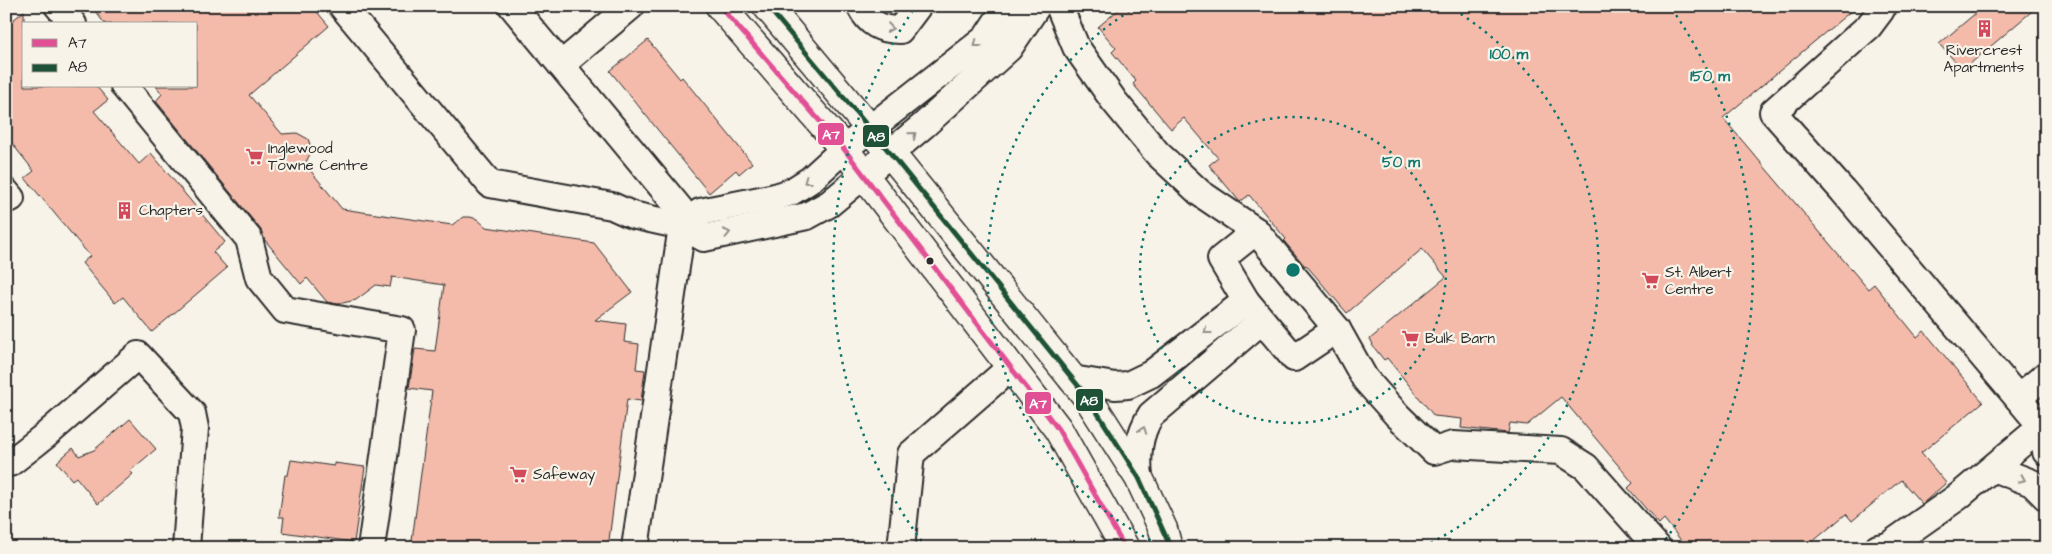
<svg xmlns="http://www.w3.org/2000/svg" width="2052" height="554" viewBox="0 0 2052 554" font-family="'Architects Daughter',sans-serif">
<rect width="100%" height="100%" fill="#f7f3e8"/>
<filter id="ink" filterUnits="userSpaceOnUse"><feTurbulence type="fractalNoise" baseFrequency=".02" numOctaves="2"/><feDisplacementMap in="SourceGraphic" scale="10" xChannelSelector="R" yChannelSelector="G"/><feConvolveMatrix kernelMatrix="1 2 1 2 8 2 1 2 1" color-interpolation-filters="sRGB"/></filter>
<g filter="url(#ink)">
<!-- building -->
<g fill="#f4bbab" stroke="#2b2b2b">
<path d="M91,6h221l17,20 -80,69 33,39 15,-1 11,6 4,11 -7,14 37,45 110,16 11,-8h7l7,2 9,8 108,16 38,49 -37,28 31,4 -2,18 15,2 -3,25 9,1 -4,31 -14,-2 -19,149h-197l21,-157 -23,-3 6,-39 20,2 9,-66 -52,-8 -2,10 -14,-2 -20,15 -18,4 -11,-2 -20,-24 -6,6 -37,-45 -3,-9 -105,-129 6,-7 -6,-8h40v-62h-91z"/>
<path d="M1123,6h734l-134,112 145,171 6,-5 43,53 7,-6 59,71 -62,51 25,30 -24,21 -21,-24 -49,41 -6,-7 -41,34h-118l-23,-29 -5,5 -31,-36 5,-5 -72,-86 -34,28 -17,-2 -2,10 -47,-5 1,-9 -28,-3 -47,-58 -3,2 -12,-15 1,-1 -3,-5 76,-62 -24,-28 -75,64 -41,-48 -1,1 -21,-25 2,-2 -37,-44 -9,7 -31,-37 9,-7 -34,-40 -13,11 -38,-45 3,-3 -24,-29 4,-4 -18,-21z"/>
<path d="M1984,6h54l-75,64 -24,-26z"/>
<path d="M24,11v75h72l12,14 -14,11 45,53 12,-11 74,89 -12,10 14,16 -75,64 -29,-35 -8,6 -33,-40 8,-7 -65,-78 9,-7 -28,-35v-110z"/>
<path d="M648,40l32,39 2,-2 70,86 -13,11 -3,-4 -27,23 -99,-122z"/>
<path d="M130,419l26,30 -26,22 3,3 -35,30 -22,-27 -4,3 -15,-18 16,-14 6,8 15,-6z"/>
<path d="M291,460l43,6v-3l31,4 -11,75 -72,-10 2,-15h-5l6,-42h3z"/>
</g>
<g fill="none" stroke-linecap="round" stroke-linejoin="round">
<defs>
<g id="minor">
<path d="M58,6l15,18"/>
<path d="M342,6l148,178 122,22 20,9 50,11 22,12 103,-22 22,-12 95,-79 85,-77 28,-42"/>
<path d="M512,6l49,59 70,-59"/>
<path d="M860,6c9,18 21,24 40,24l18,-24"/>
<path d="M1059,6l17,41 38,54 43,52 43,40 56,38 81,98 28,50 32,36 37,36 19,-6 108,6 25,16 72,81"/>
<path d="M1881,6v4l-12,16 -96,86 70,79 175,207 24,29 4,25"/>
<path d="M561,65l119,144 2,17 -47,322"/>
<path d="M124,86l125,153 10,39 26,32 117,20 -31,218"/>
<path d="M6,192l5,6"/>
<path d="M682,226l18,-14 75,-15 16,-5 19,-12 34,-31 142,-111 21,-32"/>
<path d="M1256,231l-35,28 25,42 48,57 43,-29"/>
<path d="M1072,379l43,7 13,-1 23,-11 95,-73"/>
<path d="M2018,398l28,-23"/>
<path d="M6,462l4,1 36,-28 92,-80 54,58 3,15 -9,120"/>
<path d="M1993,468l39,15 14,14"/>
<path d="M1139,478c-2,-23 -1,-43 12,-63l110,-94"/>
<path d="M901,548l10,-94 100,-87"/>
<path d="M1878,548l10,-2 71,-50 87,-73"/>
</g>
<g id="major">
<path d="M720,6l124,143 214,280 67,119"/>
<path d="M767,6l124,148 197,244 51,80 24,51 5,19"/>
</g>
</defs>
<!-- minor casing -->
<use href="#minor" stroke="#2b2b2b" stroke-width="30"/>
<!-- major casing -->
<use href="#major" stroke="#2b2b2b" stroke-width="31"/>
<!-- minor -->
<use href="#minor" stroke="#f7f3e8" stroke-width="26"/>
<!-- major -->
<use href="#major" stroke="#f7f3e8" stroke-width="28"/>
<defs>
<path id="bus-1" d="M720,6l124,143 214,280 67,119"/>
<path id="bus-2" d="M767,6l124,148 197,244 51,80 32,70"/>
</defs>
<!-- bus-1 casing -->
<use href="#bus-1" stroke="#f7f3e8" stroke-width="9"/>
<!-- bus-2 casing -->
<use href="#bus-2" stroke="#f7f3e8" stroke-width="9"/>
<!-- bus-1 -->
<use href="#bus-1" stroke="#e15095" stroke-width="5"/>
<!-- bus-2 -->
<use href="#bus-2" stroke="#1f5136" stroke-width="5"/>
</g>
<!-- one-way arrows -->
<defs><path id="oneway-chevron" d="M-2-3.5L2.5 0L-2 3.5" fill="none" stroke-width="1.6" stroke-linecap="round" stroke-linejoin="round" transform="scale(1.25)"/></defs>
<g stroke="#918f8a">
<use href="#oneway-chevron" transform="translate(890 28) rotate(8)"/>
<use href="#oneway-chevron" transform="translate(977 44) rotate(142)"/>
<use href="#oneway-chevron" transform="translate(913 135) rotate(-40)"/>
<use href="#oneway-chevron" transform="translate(807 181) rotate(144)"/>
<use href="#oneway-chevron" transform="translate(727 233) rotate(-12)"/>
<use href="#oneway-chevron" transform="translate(1207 331) rotate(142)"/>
<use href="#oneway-chevron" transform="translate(1143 430) rotate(-70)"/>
<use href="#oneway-chevron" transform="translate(2022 479) rotate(23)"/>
</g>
</g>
<!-- distance rings -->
<g fill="none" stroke="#0f766e" stroke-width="2.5" stroke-dasharray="2.5 5">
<circle cx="1293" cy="270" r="153"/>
<path d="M1164 547A306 306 0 0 1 1138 6M1448 6A306 306 0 0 1 1422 547"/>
<path d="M926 547A460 460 0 0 1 914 9M1672 9A460 460 0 0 1 1660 547"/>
</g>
<!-- icons -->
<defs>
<symbol id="building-bare" viewBox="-9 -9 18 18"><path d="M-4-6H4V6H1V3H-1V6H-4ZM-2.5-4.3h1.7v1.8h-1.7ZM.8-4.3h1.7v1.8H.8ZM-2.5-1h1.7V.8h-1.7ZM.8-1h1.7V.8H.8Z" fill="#d1495b" stroke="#f7f3e8" stroke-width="2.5" paint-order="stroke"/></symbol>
<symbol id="supermarket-bare" viewBox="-9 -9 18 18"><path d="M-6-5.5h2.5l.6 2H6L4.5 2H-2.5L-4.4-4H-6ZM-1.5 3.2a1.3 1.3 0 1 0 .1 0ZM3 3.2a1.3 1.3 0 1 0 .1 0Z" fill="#d1495b" stroke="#f7f3e8" stroke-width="2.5" paint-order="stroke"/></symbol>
</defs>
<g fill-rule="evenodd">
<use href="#building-bare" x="1972" y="16" width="25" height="25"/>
<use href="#supermarket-bare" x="242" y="144" width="25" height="25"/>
<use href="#building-bare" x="112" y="198" width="25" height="25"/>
<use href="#supermarket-bare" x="1638" y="268" width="25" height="25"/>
<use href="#supermarket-bare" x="1398" y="326" width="25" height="25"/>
<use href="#supermarket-bare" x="506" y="462" width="25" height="25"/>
</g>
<!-- markers -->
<circle fill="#2b2b2b" stroke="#f7f3e8" stroke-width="2" cx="930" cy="261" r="4.5"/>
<g text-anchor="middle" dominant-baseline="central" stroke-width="4.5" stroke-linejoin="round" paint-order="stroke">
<!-- poi labels -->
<g font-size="15" fill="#2b2b2b" stroke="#f7f3e8" text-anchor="start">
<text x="1984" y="50" text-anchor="middle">Rivercrest<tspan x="1984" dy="17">Apartments</tspan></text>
<text x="268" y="148">Inglewood<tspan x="268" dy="17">Towne Centre</tspan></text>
<text x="139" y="210">Chapters</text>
<text x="1665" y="272">St. Albert<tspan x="1665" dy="17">Centre</tspan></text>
<text x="1425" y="338">Bulk Barn</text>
<text x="533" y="474">Safeway</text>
</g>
</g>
<circle cx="1293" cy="270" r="8" fill="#0f766e" stroke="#f7f3e8" stroke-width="2.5"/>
<g font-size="15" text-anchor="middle" font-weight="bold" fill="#0f766e" stroke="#f7f3e8" stroke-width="4.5" stroke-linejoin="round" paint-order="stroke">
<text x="1509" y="59">100 m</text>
<text x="1710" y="81">150 m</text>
<text x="1401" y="167">50 m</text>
</g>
<g stroke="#f7f3e8" stroke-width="2">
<rect x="817" y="122" width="28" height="24" rx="5" fill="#e15095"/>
<rect x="862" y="124" width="28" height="24" rx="5" fill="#1f5136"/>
<rect x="1075" y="388" width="29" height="24" rx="5" fill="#1f5136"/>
<rect x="1024" y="391" width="28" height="24" rx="5" fill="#e15095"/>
</g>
<g font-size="14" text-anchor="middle" font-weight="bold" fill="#fff">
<text x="831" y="139">A7</text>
<text x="876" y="141">A8</text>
<text x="1089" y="405">A8</text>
<text x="1038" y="408">A7</text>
</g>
<!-- margin -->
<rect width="2052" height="554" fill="none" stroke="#f7f3e8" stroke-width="25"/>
<rect x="12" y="12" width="2027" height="529" fill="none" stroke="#2b2b2b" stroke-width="2" filter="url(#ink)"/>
<!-- legend -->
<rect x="22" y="22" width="175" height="65" fill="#f7f3e8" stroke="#a5a39c"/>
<rect x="32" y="39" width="25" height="8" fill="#e15095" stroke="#a5a39c"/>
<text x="68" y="48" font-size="15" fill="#2b2b2b">A7</text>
<rect x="32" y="64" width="25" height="8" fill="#1f5136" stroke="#a5a39c"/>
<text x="68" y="72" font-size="15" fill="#2b2b2b">A8</text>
</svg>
